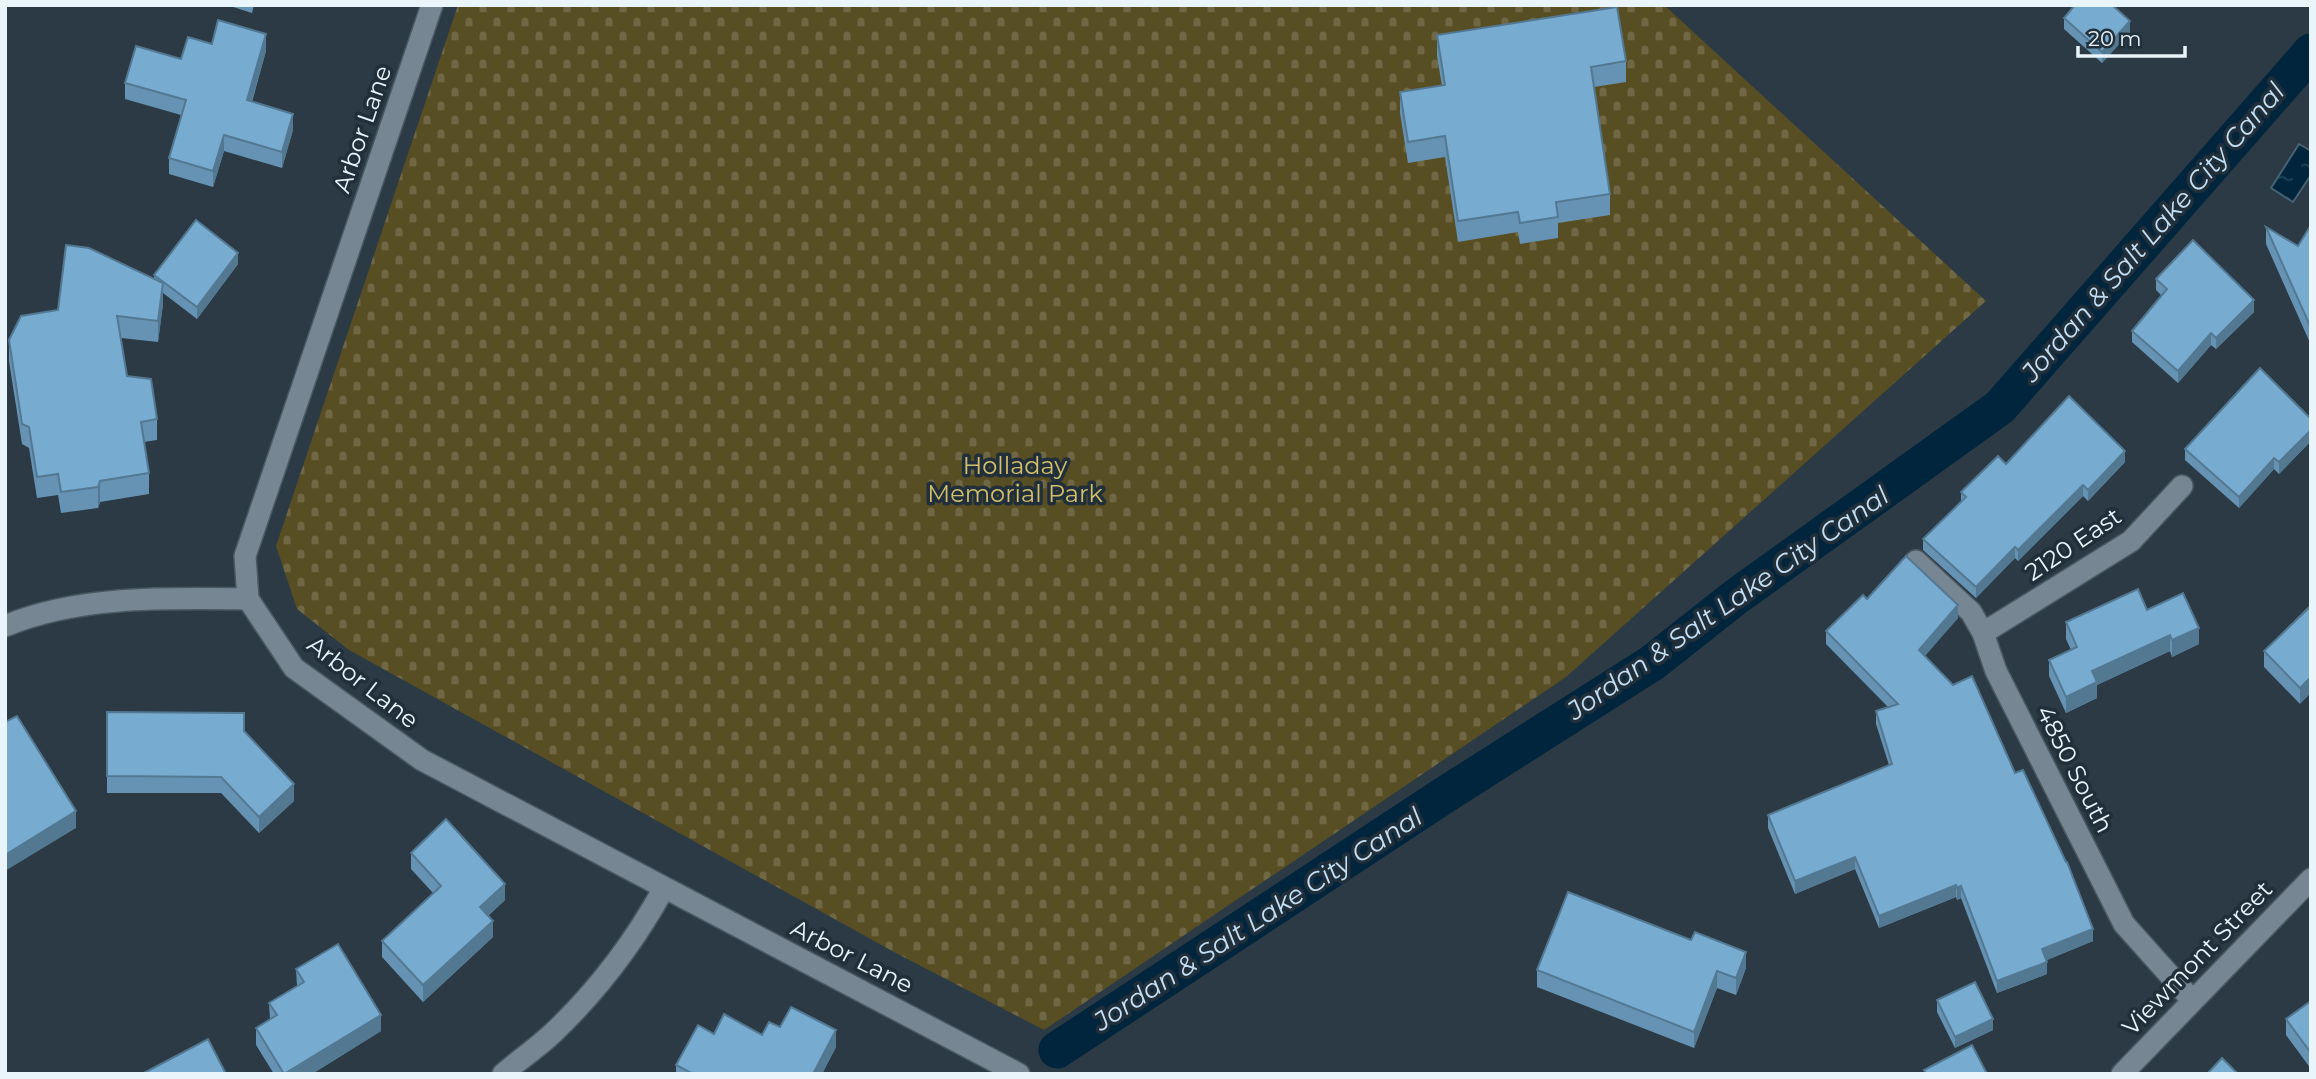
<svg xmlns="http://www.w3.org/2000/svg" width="2316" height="1079" viewBox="0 0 2316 1079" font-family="Montserrat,sans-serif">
<defs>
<pattern id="cemetery-stones" width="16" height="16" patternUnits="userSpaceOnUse" patternTransform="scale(1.75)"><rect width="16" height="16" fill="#584e23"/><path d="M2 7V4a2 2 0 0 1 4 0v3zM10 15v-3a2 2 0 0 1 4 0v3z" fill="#706844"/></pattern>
<pattern id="water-ripples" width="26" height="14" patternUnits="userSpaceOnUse" patternTransform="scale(1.75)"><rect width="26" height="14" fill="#00253c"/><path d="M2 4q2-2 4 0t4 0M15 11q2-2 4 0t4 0" fill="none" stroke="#254559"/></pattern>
</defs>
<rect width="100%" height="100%" fill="#2b3a44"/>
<!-- cemetery -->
<path fill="url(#cemetery-stones)" d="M458,5h1206l322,296 -420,376 -522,353 -150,-78 -545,-302 -52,-41 -21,-63z"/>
<!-- water -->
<path fill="url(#water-ripples)" stroke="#466375" stroke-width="2" d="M2299,144l12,7v24l-18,27 -22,-14z"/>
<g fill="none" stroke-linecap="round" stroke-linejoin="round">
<!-- canal -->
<path stroke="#00253c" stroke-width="37" d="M1057,1050l386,-254 209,-133 85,-67 263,-189 311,-355"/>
<defs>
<g id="street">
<path d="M432,5l-187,551 3,43 46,69 128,92 597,314"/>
<path d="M1916,561l55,51 12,21 13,38 128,253 68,76"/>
<path d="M5,626c75,-31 163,-28 243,-27"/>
<path d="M1983,633l148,-92 51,-55"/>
<path d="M503,1074c16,-14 34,-26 50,-41 44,-42 82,-92 111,-145"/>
<path d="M2122,1074l189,-195"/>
</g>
</defs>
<!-- street casing -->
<use href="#street" stroke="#4a5861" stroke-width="24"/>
<!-- street -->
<use href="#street" stroke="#768793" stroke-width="21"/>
</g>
<!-- wall -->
<g fill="#6693b3">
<path d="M227,5h27l-2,8z"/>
<path d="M2064,18l66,14 -28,31 -38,-34z"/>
<path d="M1437,35l189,26v21l-32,5 16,107v21l-52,8v15l-38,6 -2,-12 -60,10 -13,-85 -37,6 -8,-50v-21l42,-6 -5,-30z"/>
<path d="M212,44l54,7 -14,51 41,28 -11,38 -58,-17 -11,36 -44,-13v-16l12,-43 -56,-16v-16l56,-24z"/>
<path d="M2311,225v120l-45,-101v-17l32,19z"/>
<path d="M238,264l-41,55 -34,-26v11l-5,38 -37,-4 6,38 30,43v21l-13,2 5,31v21l-49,8 -2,6 -37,5 -3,-18 -21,3 -8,-50 -7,-4 -13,-83v-21l145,-61v-4z"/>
<path d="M2156,279l98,33 -38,37 -5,-4 -33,38 -46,-41v-11l30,-35 -6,-6z"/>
<path d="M2311,419v22l-32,33 -5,-5 -35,39 -54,-48v-11z"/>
<path d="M2125,462l-37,39 -5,-5 -65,65 -3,-3 -39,40 -53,-48v-11l38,-37v-10l45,-28z"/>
<path d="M1867,599l91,19 -34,38 91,117 78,168 -46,19v14l-50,19 -36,-95 -4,2 -1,-3 -77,31 -24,-59 -60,25 -27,-66v-13l121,-50 -13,-41v-13l12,-4 -62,-63v-13z"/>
<path d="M2310,605l-10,99 -36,-37v-16z"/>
<path d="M2147,610l52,34 -27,13 -2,-6 -73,34v13l-31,15 -17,-37v-16l22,-10 -5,-11v-17z"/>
<path d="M107,712l187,89 -35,32 -38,-40h-114z"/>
<path d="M411,853l94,47 -17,16 5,21 -70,65 -41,-45v-16l51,-48 -22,-24z"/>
<path d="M1746,968l-10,27 -19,-7 -23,60 -157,-61v-17z"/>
<path d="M296,969l85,62 -69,43h-38l-18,-29v-17l14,-8 -1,-17 28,-17z"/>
<path d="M1937,1000l56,30 -38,18 -18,-36z"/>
<path d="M2311,1001v68l-25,-34v-16z"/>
<path d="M780,1027l56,20 -14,27h-146v-9l38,-31 48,1z"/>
</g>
<!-- shaded-wall -->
<g fill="#537892">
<path d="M2130,21v11l-28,31v-11z"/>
<path d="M266,34v17l-19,66v-17z"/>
<path d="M293,114v16l-11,38v-16z"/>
<path d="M224,135v16l-11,36v-16z"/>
<path d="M238,253v11l-41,55v-12z"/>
<path d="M163,283v21l-5,38v-21z"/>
<path d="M2254,300v12l-38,37v-11z"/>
<path d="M2211,333v12l-33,38v-12z"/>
<path d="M2311,430v11l-32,33v-12z"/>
<path d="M2125,451v11l-37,39v-11z"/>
<path d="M2274,458v11l-35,39v-11z"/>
<path d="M100,481v21l-2,6v-21z"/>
<path d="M2083,485v11l-65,65v-11z"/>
<path d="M2015,547v11l-39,40v-11z"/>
<path d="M1958,605v13l-39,45v-13z"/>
<path d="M2199,628v16l-27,13v-17z"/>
<path d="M2170,635v16l-73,34v13l-31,15v-16l26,-26z"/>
<path d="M2311,677v16l-11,11v-16z"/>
<path d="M294,784v17l-35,32v-16z"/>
<path d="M76,811v17l-71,43v-16z"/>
<path d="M1855,857v12l-60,25v-13z"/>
<path d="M505,884v16l-25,23v-16z"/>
<path d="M1956,885v12l-77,31v-12z"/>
<path d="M1961,886v12l-4,2v-12z"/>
<path d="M493,921v16l-70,65v-17z"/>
<path d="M2093,929v12l-51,21v-13z"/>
<path d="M1746,952v16l-10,27v-17z"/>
<path d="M2047,962v12l-50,19v-12z"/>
<path d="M1717,971v17l-23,60v-16z"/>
<path d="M381,1015v16l-69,43h-26z"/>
<path d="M1993,1019v11l-38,18v-11z"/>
<path d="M836,1030v17l-14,27h-9z"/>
</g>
<!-- building -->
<g fill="#77abd0" stroke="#537892" stroke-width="2">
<path d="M2075,5h37l18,16 -28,31 -38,-34z"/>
<path d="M1617,7l9,54 -35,6 19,127 -54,8 2,15 -38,6 -2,-11 -60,9 -13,-85 -37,6 -8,-50 45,-7 -8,-50z"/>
<path d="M218,20l48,14 -19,66 46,14 -11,38 -58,-17 -11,36 -44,-13 17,-58 -61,-17 11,-37 45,13 7,-22 24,7z"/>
<path d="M196,220l42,33 -41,54 -43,-32z"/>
<path d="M2311,225v103l-45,-101 32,19z"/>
<path d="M2193,240l61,60 -38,38 -5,-5 -33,38 -46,-40 35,-42 -11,-10z"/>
<path d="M66,245l23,3 74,35 -5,38 -41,-5 10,60 24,3 6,40 -16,3 8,51 -49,8 -2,6 -37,5 -3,-18 -21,3 -8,-50 -7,-3 -13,-84 12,-24 37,-6z"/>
<path d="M2260,368l51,51v11l-32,32 -5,-4 -35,39 -54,-48z"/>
<path d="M2069,396l56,55 -37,39 -5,-5 -65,65 -3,-3 -39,40 -53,-48 43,-42 -5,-5 37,-36 8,8z"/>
<path d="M1906,556l52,49 -39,45 34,35 19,-9 43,97 8,-3 43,92h1l26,67 -51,20 5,13 -50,19 -36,-95 -4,2 -1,-3 -77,31 -24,-59 -60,24 -27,-66 124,-51 -16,-53 22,-7 -72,-73 37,-36 4,4z"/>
<path d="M2138,589l9,21 36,-17 16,35 -27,12 -2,-5 -78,36 5,11 -31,15 -17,-37 28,-13 -11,-25z"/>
<path d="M2311,606v71l-11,11 -36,-37z"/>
<path d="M107,712l137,1v18l50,53 -35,33 -38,-40 -114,-1z"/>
<path d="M17,716l59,95 -71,44v-133z"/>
<path d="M446,819l59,65 -25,23 13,14 -70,64 -41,-44 59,-55 -30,-33z"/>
<path d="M1568,892l123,48 4,-8 51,20 -10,26 -19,-7 -23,61 -157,-62z"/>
<path d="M338,944l43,71 -97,59 -28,-46 21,-13 -8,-12 35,-21 -8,-13z"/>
<path d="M1975,982l18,37 -38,18 -18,-37z"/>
<path d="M2311,1001v52l-25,-34z"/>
<path d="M791,1007l45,23 -23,44h-120l-17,-9 22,-40 16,9 10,-20 38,21 7,-13 11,5z"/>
<path d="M208,1039l18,35h-84z"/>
<path d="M1972,1045l15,29h-61l-2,-4z"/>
<path d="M2222,1058l16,16h-31z"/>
</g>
<g text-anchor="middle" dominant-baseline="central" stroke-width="7" stroke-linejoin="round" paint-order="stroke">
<!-- street labels -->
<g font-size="24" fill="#eaf4fb" stroke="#212f3a">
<text transform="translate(362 129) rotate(-71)">Arbor Lane</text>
<text transform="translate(2073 544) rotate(-34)">2120 East</text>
<text transform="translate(363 682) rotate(38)">Arbor Lane</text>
<text transform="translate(2075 769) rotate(63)">4850 South</text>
<text transform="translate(852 956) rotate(27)">Arbor Lane</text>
<text transform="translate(2197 958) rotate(-46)">Viewmont Street</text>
</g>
<!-- park labels -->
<g font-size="24" fill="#d3bf6b" stroke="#212f3a">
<text x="1015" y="465">Holladay<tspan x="1015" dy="28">Memorial Park</tspan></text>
</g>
<!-- water labels -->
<g font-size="26" font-style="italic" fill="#c3e0f6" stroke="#212f3a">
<text transform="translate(2153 232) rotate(-49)">Jordan &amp; Salt Lake City Canal</text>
<text transform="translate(1728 603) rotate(-35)">Jordan &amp; Salt Lake City Canal</text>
<text transform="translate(1258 919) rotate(-33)">Jordan &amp; Salt Lake City Canal</text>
</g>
</g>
<!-- border -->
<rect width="2316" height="1079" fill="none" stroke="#eaf4fb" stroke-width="14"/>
<!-- scale -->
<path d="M2078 46v10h107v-10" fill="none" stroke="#eaf4fb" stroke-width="3.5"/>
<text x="2088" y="46" font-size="21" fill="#eaf4fb" stroke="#212f3a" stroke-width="5" paint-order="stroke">20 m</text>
</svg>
